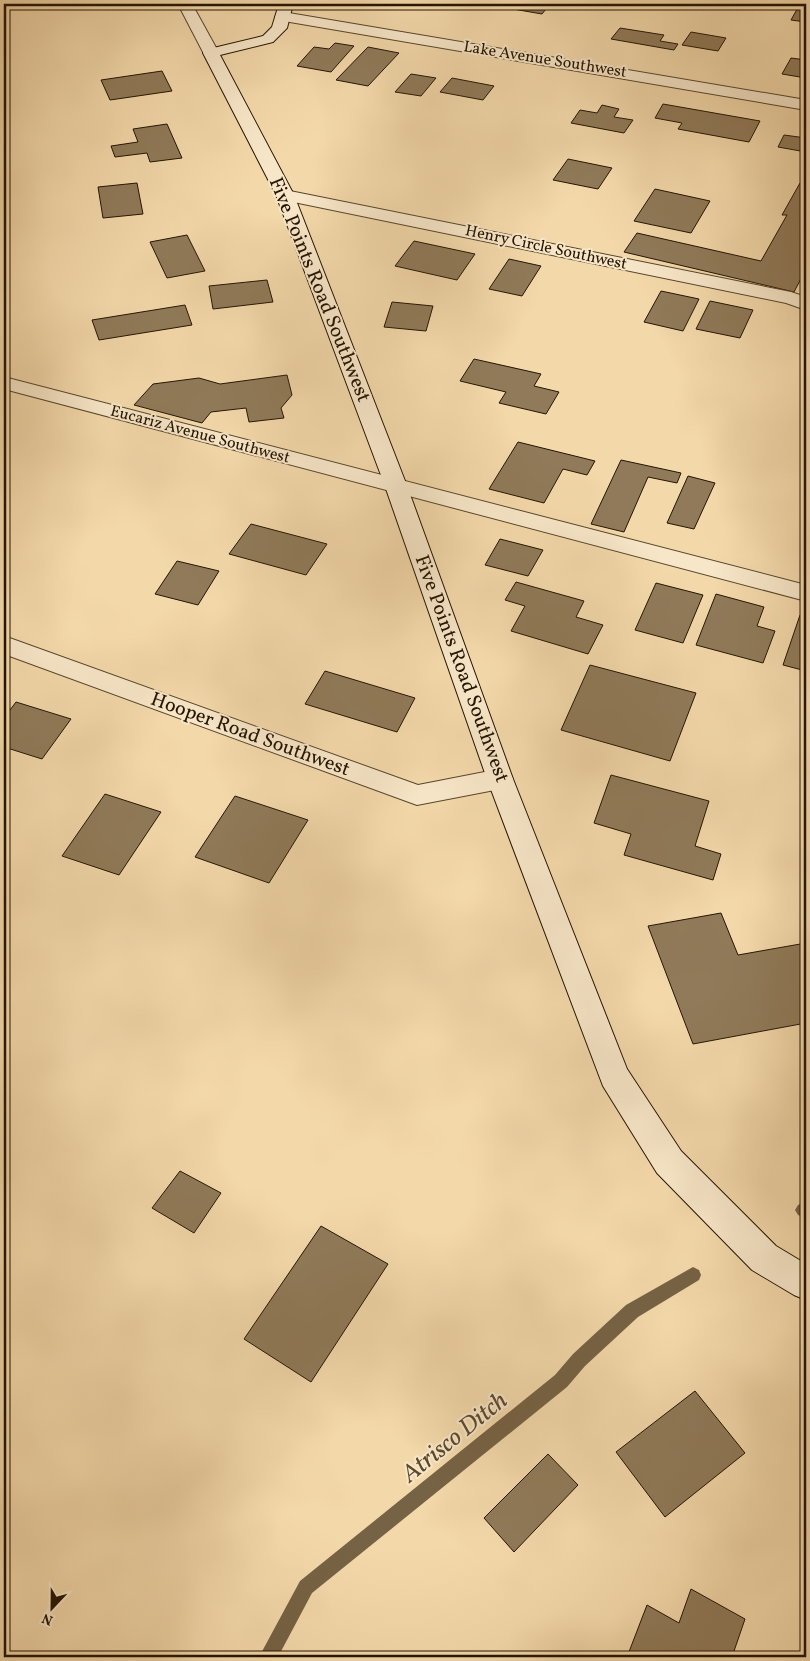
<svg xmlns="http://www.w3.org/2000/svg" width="810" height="1661" viewBox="0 0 810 1661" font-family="Vollkorn,serif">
<rect width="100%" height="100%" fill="#f3d8aa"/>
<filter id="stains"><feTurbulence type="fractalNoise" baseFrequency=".004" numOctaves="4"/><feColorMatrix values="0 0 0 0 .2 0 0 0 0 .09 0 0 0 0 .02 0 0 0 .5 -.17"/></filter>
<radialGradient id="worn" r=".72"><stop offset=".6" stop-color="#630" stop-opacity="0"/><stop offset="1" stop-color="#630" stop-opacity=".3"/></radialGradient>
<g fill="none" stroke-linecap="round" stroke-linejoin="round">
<!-- stream -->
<g fill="#766244" fill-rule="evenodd">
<path d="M806,1201v15l-3,1 -5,-2 -3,-5 3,-5z"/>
<path d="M693,1267l6,3 2,5 -2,5 -61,37 -53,49 -18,21 -255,206 -34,64h-19l41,-76 255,-206 18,-21 53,-49z"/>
</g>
</g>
<!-- building -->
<g fill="#907a59" stroke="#241501">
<path d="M484,4h66l-8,10z"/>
<path d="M800,4h6v18l-15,-2z"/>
<path d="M620,28l44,7 -4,6 18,3 -4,6 -63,-11z"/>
<path d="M691,32l35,6 -8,13 -36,-6z"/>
<path d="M335,43l19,3 -23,26 -34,-6 17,-19 15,2z"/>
<path d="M368,47l31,6 -31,33 -32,-6z"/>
<path d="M791,58l15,2v18l-24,-4z"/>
<path d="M162,71l10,20 -62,9 -9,-20z"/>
<path d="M411,74l25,4 -15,18 -26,-4z"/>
<path d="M452,78l42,8 -11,14 -43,-8z"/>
<path d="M663,104l97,17 -11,21 -71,-13 4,-6 -27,-5z"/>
<path d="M602,105l17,4 -5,8 19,3 -9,13 -53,-10 9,-13 17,3z"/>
<path d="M167,124l15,34 -32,4 -3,-9 -32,4 -4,-11 27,-4 -5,-13z"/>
<path d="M784,135l22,3v14l-28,-5z"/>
<path d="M568,159l44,9 -14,21 -45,-9z"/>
<path d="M137,183l6,31 -40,4 -5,-31z"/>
<path d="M800,183l6,2v84l-12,23 -170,-40 13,-19 124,28 26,-46h-5z"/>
<path d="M655,189l55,12 -19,32 -57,-12z"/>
<path d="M187,235l18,36 -38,7 -17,-36z"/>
<path d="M414,241l61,13 -18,26 -62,-14z"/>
<path d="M509,259l32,7 -19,30 -33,-7z"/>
<path d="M267,280l6,22 -60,7 -4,-23z"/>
<path d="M661,291l38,8 -16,32 -39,-9z"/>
<path d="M710,301l43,9 -13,28 -44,-9z"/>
<path d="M392,302l41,4 -7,25 -42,-4z"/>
<path d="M185,305l7,20 -93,15 -7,-20z"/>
<path d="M474,359l67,15 -7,12 25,6 -13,22 -47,-11 7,-11 -46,-11z"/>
<path d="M287,375l5,20 -11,13 3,10 -35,4 -3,-14 -35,4 -9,11 -68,-18 19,-21 46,-6 21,6z"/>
<path d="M518,442l77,19 -8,14 -24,-6 -19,34 -55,-14z"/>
<path d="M621,460l60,13 -4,10 -29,-6 -24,55 -33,-8z"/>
<path d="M688,476l27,7 -21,46 -27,-6z"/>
<path d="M251,524l76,20 -21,31 -77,-21z"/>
<path d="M500,539l43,11 -15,26 -43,-11z"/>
<path d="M177,561l42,10 -21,34 -43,-11z"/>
<path d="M516,582l68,19 -8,16 27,8 -15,29 -77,-23 14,-25 -20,-6z"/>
<path d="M656,583l47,12 -20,48 -48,-13z"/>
<path d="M716,594l48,13 -7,19 18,5 -12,32 -67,-18z"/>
<path d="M800,615l6,1v55l-23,-6z"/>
<path d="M590,665l106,28 -26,68 -109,-31z"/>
<path d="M325,671l90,27 -18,34 -92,-28z"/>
<path d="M16,702l55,17 -29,40 -38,-12v-29z"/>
<path d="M611,775l98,26 -14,45 26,8 -8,26 -89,-25 7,-21 -37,-11z"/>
<path d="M105,794l56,18 -42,63 -57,-19z"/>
<path d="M235,796l73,24 -39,63 -74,-26z"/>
<path d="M721,913l17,42 68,-12v80l-113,21 -45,-118z"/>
<path d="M180,1171l41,22 -27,40 -42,-25z"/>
<path d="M321,1226l67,38 -77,118 -67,-43z"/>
<path d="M695,1391l50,62 -80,64 -49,-65z"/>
<path d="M548,1454l30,31 -64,67 -30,-34z"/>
<path d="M691,1589l54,30 -13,38h-105l20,-52 32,18z"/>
</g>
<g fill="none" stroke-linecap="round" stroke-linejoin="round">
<defs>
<g id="minor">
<path d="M283,12l523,88v10l-528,-90 -3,-3 3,-3z"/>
<path d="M285,190l506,102 15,5v13l-20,-7 -507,-104 -3,-4 3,-4z"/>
<path d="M4,377l802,208v16l-802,-212z"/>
<path d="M4,636l414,149 82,-16 9,3 4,7 -4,7 -9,3 -83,16 -413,-151z"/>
</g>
<path id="tertiary" d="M178,4h14l27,49 -2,3h-12z"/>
<path id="secondary" d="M279,4h14l-6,24 -14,14 -53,13 74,140 113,291 106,293 114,290 54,82 95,95 30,18v36l-12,-5 -42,-25 -95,-97 -54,-87 -116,-307 -102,-293 -109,-291 -73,-142 2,-3 58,-14 9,-9z"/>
</defs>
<!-- minor casing -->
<use href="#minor" stroke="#58462b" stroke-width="2"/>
<!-- tertiary casing -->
<use href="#tertiary" stroke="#58462b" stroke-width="2"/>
<!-- secondary casing -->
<use href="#secondary" stroke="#241501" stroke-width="2"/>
<!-- minor -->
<use href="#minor" fill="#f7e6c8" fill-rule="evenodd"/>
<!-- tertiary -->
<use href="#tertiary" fill="#f7e6c8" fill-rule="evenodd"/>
<!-- secondary -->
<use href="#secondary" fill="#f7e6c8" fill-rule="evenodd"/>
</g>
<g text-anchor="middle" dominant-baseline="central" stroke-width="4" stroke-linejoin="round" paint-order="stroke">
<!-- far-street labels -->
<g font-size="16" fill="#241501" stroke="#f7e6c8">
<text transform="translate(545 60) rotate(9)">Lake Avenue Southwest</text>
<text transform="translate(546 248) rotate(12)">Henry Circle Southwest</text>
<text transform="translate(200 435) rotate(15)">Eucariz Avenue Southwest</text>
</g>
<!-- street labels -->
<g font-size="20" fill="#241501" stroke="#f7e6c8">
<text transform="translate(319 290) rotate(68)">Five Points Road Southwest</text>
<text transform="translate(461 669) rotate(70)">Five Points Road Southwest</text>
<text transform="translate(250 735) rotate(20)">Hooper Road Southwest</text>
</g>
<!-- near-water labels -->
<g font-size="25" font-style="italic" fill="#5b492e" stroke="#f7e6c8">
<text transform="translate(455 1438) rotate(-39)">Atrisco Ditch</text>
</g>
</g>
<!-- margin -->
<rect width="810" height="1661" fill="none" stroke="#f3d8aa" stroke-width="20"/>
<rect x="5" y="5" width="800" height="1651" fill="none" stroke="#241501" stroke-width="2.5"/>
<rect x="10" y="10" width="790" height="1641" fill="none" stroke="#241501"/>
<!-- north arrow -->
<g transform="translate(52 1608) rotate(202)" stroke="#f7e6c8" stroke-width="4" paint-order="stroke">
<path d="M0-4L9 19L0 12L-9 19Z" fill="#241501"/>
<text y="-8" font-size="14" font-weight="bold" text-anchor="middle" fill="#241501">N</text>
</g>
<rect width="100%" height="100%" filter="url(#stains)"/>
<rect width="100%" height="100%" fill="url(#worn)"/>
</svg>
